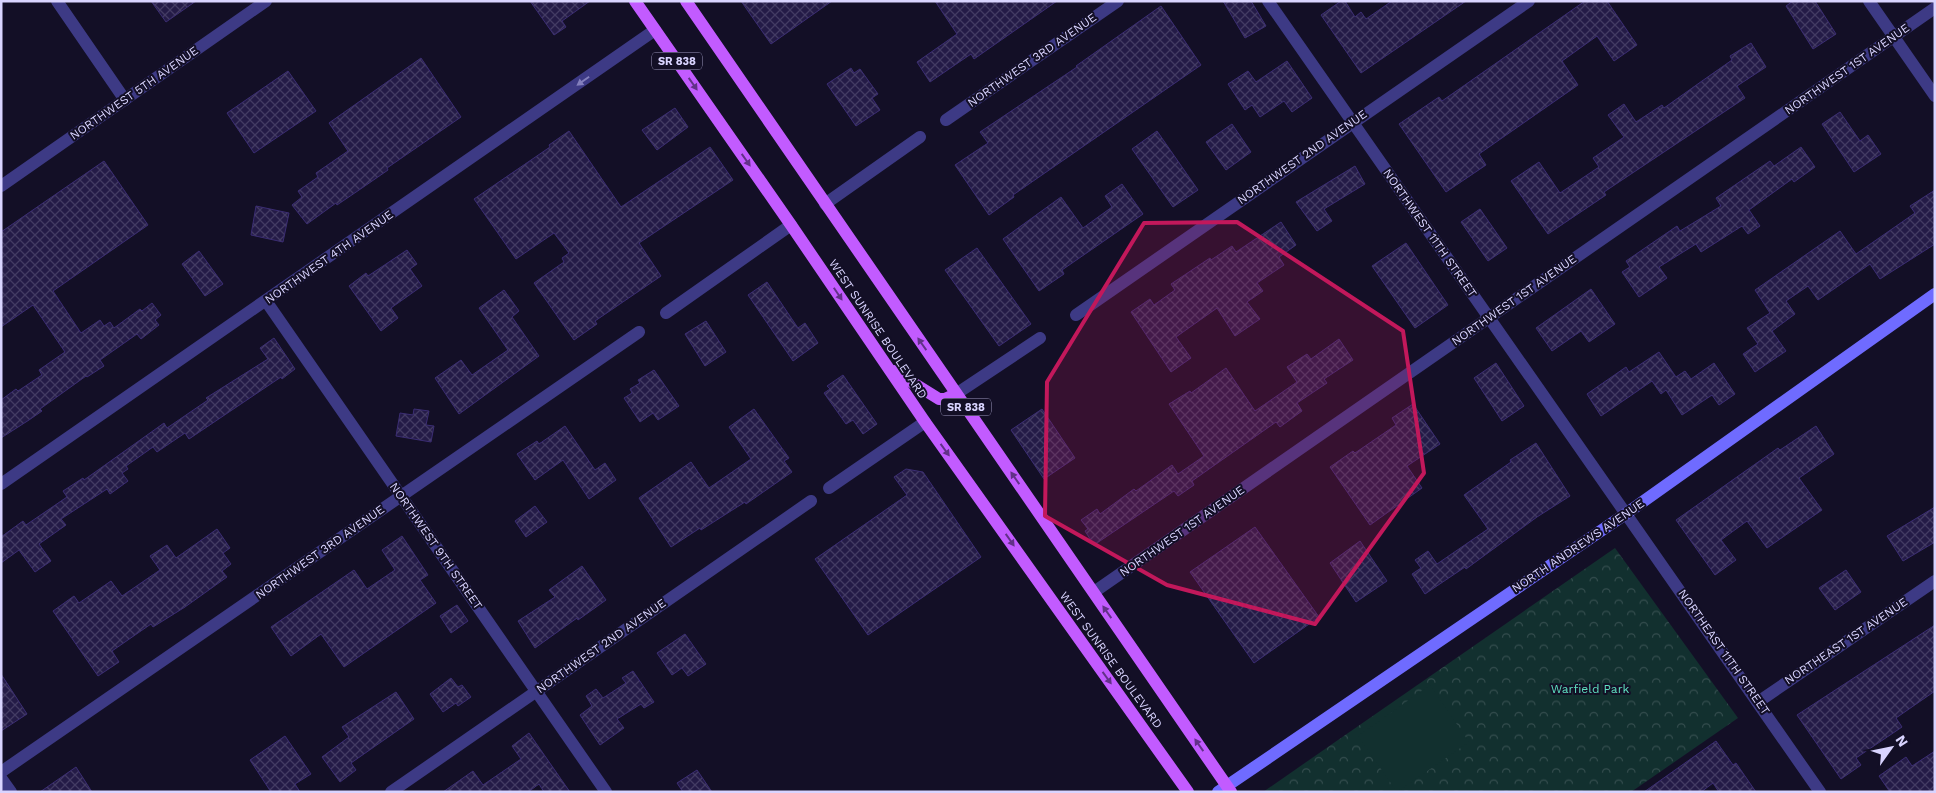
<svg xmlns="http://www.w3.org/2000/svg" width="1936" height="793" viewBox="0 0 1936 793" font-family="'Work Sans',sans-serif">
<defs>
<pattern id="park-crowns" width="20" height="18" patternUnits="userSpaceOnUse" patternTransform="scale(1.25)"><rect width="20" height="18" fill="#12302f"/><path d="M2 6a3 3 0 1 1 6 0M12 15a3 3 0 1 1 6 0" fill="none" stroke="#344d4e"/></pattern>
<pattern id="building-cross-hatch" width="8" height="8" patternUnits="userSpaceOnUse" patternTransform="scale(1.25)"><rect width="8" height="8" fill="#241b47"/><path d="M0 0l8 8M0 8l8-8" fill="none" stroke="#433b63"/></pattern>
</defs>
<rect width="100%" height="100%" fill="#130f26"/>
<!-- park -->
<path fill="url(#park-crowns)" d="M1615,548l123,170 -107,74h-368z"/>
<!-- pitch -->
<path fill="#12302f" d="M1430,685l39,57 -72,50 -39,-56z"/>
<!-- building -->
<g fill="url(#building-cross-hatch)" stroke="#3b2d73">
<path d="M151,1h45l-30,21z"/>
<path d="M530,1h60l-28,20 4,6 -12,8z"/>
<path d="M741,1h91l-61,43z"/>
<path d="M935,1h122l-83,58 -3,-5 -41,28 -13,-20 40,-28z"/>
<path d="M1223,1h28l15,25 -21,12z"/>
<path d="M1341,1h4l10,16 6,-5 5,7 26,-18h74l-105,72 -40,-58z"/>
<path d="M1585,1h22l30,44 -23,16 -17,-25 -35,25 16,24 -99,69 7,11 -40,27 -47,-68 40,-27 3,4z"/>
<path d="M1793,1h22l21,33 -23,15 -27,-43z"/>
<path d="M1161,6l40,59 -188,130 1,2 -25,18 -34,-50 33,-22 -8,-11 97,-65 -1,-1z"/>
<path d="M1751,43l15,24 -29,19 8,12 -141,94 2,3 -58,39 -37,-53 28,-19 21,31 39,-26 -6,-9 31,-21 -16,-22 16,-11 12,18 26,-17 2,3 38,-27 30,-21 -2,-4z"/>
<path d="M421,58l40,59 -74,51 1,2 -26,18 -25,17 -1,-2 -29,21 -15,-19 10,-8 -4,-6 20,-14 -2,-4 32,-22 -19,-28z"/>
<path d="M1287,61l25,37 -20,14 -8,-11 -24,16 -8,-12 -7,5 -17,-26 20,-13 8,11z"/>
<path d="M851,68l3,5 6,-4 18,25 -6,4 8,12 -24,16 -29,-42z"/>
<path d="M288,71l28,40 -62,42 -27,-40z"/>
<path d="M675,108l13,19 -31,23 -15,-20z"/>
<path d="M1840,112l20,29 8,-6 13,19 -27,18 -32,-48z"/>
<path d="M1232,124l19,28 -25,18 -20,-28z"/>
<path d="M569,131l52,76 89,-60 23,33 -94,63 22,33 -66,45 2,3 -23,16 -40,-57 30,-21 -2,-4 7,-5 -15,-20 -38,26 -42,-60 76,-52 -1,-2z"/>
<path d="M1157,131l41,59 -25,17 -41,-58z"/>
<path d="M1801,147l14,20 -21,15 -2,-3 -43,31 11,16 -12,8 -6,-8 -41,26 -5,-8 -37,23 8,11 -28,19 -17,-25 8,-5 -4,-6 51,-35 3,5 41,-25 -5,-8 54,-37 4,5z"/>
<path d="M104,161l44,64 -95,66 28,42 19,-13 4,6 6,-4 4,6 26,-19 2,2 10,-8 9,12 -6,5 4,5 -18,14 -4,-5 -37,26 4,6 -17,11 -1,-1 -46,33 2,2 -13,9 -28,18v-38l15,-11 2,2 24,-16 -3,-5 26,-18 -32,-47 -32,22v-95z"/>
<path d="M1355,166l10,18 -41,25 8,12 -15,10 -21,-29z"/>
<path d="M1122,184l21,30 -81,56 2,4 -25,17 -36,-52 58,-42 22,31 29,-21 -7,-11z"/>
<path d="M1935,190v54l-55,35 -10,-15 -52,36 -10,-14 -22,15 9,13 -23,17 14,20 -31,21 -12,-18 15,-10 -11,-16 23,-15 -15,-23 85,-59 16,23 59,-41 -5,-7z"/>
<path d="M256,206l33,7 -6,29 -32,-7z"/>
<path d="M1480,209l27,39 -19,13 -27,-39z"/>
<path d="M1281,222l15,23 -17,12 5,8 -27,18 6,8 -16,11 13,17 -25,17 -18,-28 -41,29 15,21 -20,14 -40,-60 19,-13 4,6 21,-15 -4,-6 39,-26 1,2 21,-14 4,6z"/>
<path d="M1406,243l42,62 -33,23 -43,-62z"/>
<path d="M977,248l54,76 -32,22 -54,-76z"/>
<path d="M407,250l10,14 -7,5 12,17 -31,22 7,10 -17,13 -32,-45 17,-13 2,3z"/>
<path d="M199,251l24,33 -18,12 -23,-32z"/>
<path d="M767,282l31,46 7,-5 13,20 -25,18 -45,-66z"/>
<path d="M1591,289l24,35 -26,18 -8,-11 -29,20 -16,-23z"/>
<path d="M504,290l15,21 -7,6 27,39 -80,58 -24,-36 26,-18 11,15 36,-25 -29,-42z"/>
<path d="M706,321l20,31 -21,14 -20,-32z"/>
<path d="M274,338l21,31 -13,10 -1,-2 -92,62 -4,-6 -28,19 -4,-5 -27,19 2,3 -6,4 6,8 -18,13 -3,-5 -46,30 5,6 -27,19 12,17 -16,11 -16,-22 -18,13v-26l22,-16 3,4 41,-28 -4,-6 20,-13 1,2 80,-57 3,5 41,-28 -2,-2 62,-39 -8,-11z"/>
<path d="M1339,339l14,21 -29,19 3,4 -30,20 5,8 -22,16 -4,-5 -84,59 2,4 -16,11 -4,-5 -80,54 -9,-14 3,-2 -7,-9 16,-11 3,5 34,-25 2,2 36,-26 6,9 26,-18 -35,-52 21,-13 1,2 35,-25 29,43 42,-29 -10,-15 20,-13 4,5z"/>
<path d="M1659,352l17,25 9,-6 6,8 23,-16 21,31 -16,11 -7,-10 -30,20 -16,-25 -5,4 -9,-13 -51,35 -14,-22 39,-27 3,5z"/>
<path d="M1496,363l28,43 -22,15 -28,-43z"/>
<path d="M654,370l25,36 -21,14 -5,-7 -13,9 -16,-24 8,-5 -2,-4 10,-6 -2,-3z"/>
<path d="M843,375l34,49 -14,10 -10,-14 -7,4 -22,-31 6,-4 -3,-3z"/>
<path d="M1413,404l27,40 -33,22 15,22 -52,37 -40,-58 23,-16 2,2 41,-28 -4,-7z"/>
<path d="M414,409l15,2 -3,14 8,1 -3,16 -35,-6 4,-23 13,2z"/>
<path d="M754,409l35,49 -5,3 8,11 -46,32 -1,-2 -44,28 -1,-2 -29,19 -32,-49 52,-36 18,26 42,-29 -22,-32z"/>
<path d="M1042,409l33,49 -31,21 -33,-49z"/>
<path d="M565,426l30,44 10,-7 11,17 -27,19 -26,-39 -28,20 -18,-26 20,-13 2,3z"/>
<path d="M1816,426l18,28 -35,24 23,32 -55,38 -20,-27 -26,19 15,20 -21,15 -39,-55 102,-72 2,2z"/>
<path d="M1536,443l34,53 -33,21 -71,52 -1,-2 -40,27 -13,-20 9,-6 -6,-8 13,-9 9,13 51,-35 -24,-34 47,-33 -1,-2z"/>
<path d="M906,469l17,3 58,85 -113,78 -53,-76 92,-64 -13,-18z"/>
<path d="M535,506l12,16 -21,15 -11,-16z"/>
<path d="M1935,507v35l-32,19 -16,-25z"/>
<path d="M1255,527l64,90 -65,46 -64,-91z"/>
<path d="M217,529l13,19 -7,5 8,11 -9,7 5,6 -42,30 -32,20 -2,-3 -39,27 7,11 -21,14 -45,-65 21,-15 5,7 32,-22 11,15 38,-26 -10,-14 17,-11 9,13z"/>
<path d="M402,536l26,39 -8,5 16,23 -92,64 -23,-33 -30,22 -20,-29 83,-57 13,19 28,-19 -13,-20z"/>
<path d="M1360,541l27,40 -31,21 -26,-39z"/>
<path d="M582,566l24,34 -28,20 -1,-2 -42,30 -17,-27 37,-24 -6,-7z"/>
<path d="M1846,570l15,22 -26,18 -16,-22z"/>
<path d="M457,605l11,16 -17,12 -11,-17z"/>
<path d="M1935,625v66l-39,27 6,9 -46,31 5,7 -20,14 -44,-64z"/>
<path d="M685,634l21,30 -18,12 -6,-8 -10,7 -15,-22z"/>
<path d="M633,671l21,31 -10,6 -3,-4 -24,15 7,9 -24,17 -20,-30 12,-9 -6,-10 10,-7 7,9 23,-15 -4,-5z"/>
<path d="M1,674l26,40 -26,17z"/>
<path d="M451,678l7,9 4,-2 9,12 -13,9 -2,-3 -13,9 -13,-18z"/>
<path d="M396,692l18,27 -63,44 5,7 -16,12 -18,-25 27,-20 -7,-10z"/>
<path d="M529,733l41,59h-26l-5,-8 -11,8h-85l30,-21 10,14 38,-26 -9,-13z"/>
<path d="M285,736l26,38 -16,10 5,8h-29l-21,-32z"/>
<path d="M1716,741l17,24 3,-2 20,29h-37l-6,-9 -12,9h-57z"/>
<path d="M1935,751v41h-45l-11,-16 27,-19 6,9z"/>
<path d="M76,767l16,25h-52z"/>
<path d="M697,770l15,22h-29l-6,-9z"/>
</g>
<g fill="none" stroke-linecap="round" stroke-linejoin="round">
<!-- minor -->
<g stroke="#3d3a85" stroke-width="12">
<path d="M57,1l68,99"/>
<path d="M1268,1l552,791"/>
<path d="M1869,1l66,95"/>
<path d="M946,120l172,-119"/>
<path d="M1,186l265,-185"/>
<path d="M825,204l95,-67"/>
<path d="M266,301l340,491"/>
<path d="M666,313l125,-88"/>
<path d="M1076,315l453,-314"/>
<path d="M956,394l84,-56"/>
<path d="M1,484l654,-454"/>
<path d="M829,488l96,-66"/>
<path d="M1094,592l841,-584"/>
<path d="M1758,702l177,-121"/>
<path d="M1,772l638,-440"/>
<path d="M1,778l10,14"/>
<path d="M391,792l420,-291"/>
</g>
<!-- secondary -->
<path stroke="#6f6bff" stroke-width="12" d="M1218,792l409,-279 308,-219"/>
<!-- primary -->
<g stroke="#c25bff" stroke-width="12">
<path d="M635,1l156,224 134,197 263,370"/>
<path d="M686,1l545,791"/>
<path d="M894,371l45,28h6l11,-5"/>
</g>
</g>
<!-- one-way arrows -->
<defs><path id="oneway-solid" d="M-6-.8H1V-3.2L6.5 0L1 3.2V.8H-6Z" transform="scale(1.25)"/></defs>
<use fill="#837fbc" href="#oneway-solid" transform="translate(583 81) rotate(145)"/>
<g fill="#623188">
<use href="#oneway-solid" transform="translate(693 84) rotate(55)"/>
<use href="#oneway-solid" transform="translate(746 160) rotate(55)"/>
<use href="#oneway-solid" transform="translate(838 294) rotate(56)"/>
<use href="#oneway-solid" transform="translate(922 344) rotate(-125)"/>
<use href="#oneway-solid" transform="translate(945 450) rotate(54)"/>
<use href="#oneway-solid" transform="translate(1015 478) rotate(-125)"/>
<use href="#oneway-solid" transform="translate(1010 540) rotate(55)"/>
<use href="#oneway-solid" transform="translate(1107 612) rotate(-125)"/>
<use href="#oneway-solid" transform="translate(1107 678) rotate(54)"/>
<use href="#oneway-solid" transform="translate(1199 745) rotate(-125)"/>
</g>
<!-- marked area -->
<path fill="#c2185b" fill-opacity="0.2" stroke="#c2185b" stroke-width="4" stroke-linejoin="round" d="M1237,222l166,109 21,142 -109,151 -148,-39 -122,-69 2,-134 97,-159z"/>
<g text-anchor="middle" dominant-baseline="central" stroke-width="4" stroke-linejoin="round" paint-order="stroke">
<!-- shield labels -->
<g fill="#130f26" stroke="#9e99be" stroke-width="1">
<rect x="652" y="52.5" width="50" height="17" rx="4"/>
<rect x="941" y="398.5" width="50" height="17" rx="4"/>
</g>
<g font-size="11" font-weight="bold" fill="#d9d4ff">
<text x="677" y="61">SR 838</text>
<text x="966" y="407">SR 838</text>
</g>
<!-- street labels -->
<g font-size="12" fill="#d9d4ff" stroke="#130f26">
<text transform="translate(1032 60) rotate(-35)">NORTHWEST 3RD AVENUE</text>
<text transform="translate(1847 69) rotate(-35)">NORTHWEST 1ST AVENUE</text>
<text transform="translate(134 93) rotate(-35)">NORTHWEST 5TH AVENUE</text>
<text transform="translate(1302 157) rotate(-35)">NORTHWEST 2ND AVENUE</text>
<text transform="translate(1430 233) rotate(55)">NORTHWEST 11TH STREET</text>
<text transform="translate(329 257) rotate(-35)">NORTHWEST 4TH AVENUE</text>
<text transform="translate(1514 300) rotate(-35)">NORTHWEST 1ST AVENUE</text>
<text transform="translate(878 329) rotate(56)">WEST SUNRISE BOULEVARD</text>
<text transform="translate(1182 531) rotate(-35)">NORTHWEST 1ST AVENUE</text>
<text transform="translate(436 546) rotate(55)">NORTHWEST 9TH STREET</text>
<text transform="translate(1578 546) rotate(-34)">NORTH ANDREWS AVENUE</text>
<text transform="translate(320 552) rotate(-35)">NORTHWEST 3RD AVENUE</text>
<text transform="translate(1846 641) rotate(-34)">NORTHEAST 1ST AVENUE</text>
<text transform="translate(601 646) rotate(-35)">NORTHWEST 2ND AVENUE</text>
<text transform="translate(1724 652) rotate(55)">NORTHEAST 11TH STREET</text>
<text transform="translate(1111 660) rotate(54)">WEST SUNRISE BOULEVARD</text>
</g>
<!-- park labels -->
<g font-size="12" fill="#5fe0c0" stroke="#130f26">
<text x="1590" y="689">Warfield Park</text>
</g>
</g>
<!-- border -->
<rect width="1936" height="793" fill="none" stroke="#d9d4ff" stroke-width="5"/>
<!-- north arrow -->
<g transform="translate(1891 748) rotate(57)" stroke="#130f26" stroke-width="4" paint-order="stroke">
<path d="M0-4L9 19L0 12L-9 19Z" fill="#d9d4ff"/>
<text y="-8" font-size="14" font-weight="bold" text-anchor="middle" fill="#d9d4ff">N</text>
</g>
</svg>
